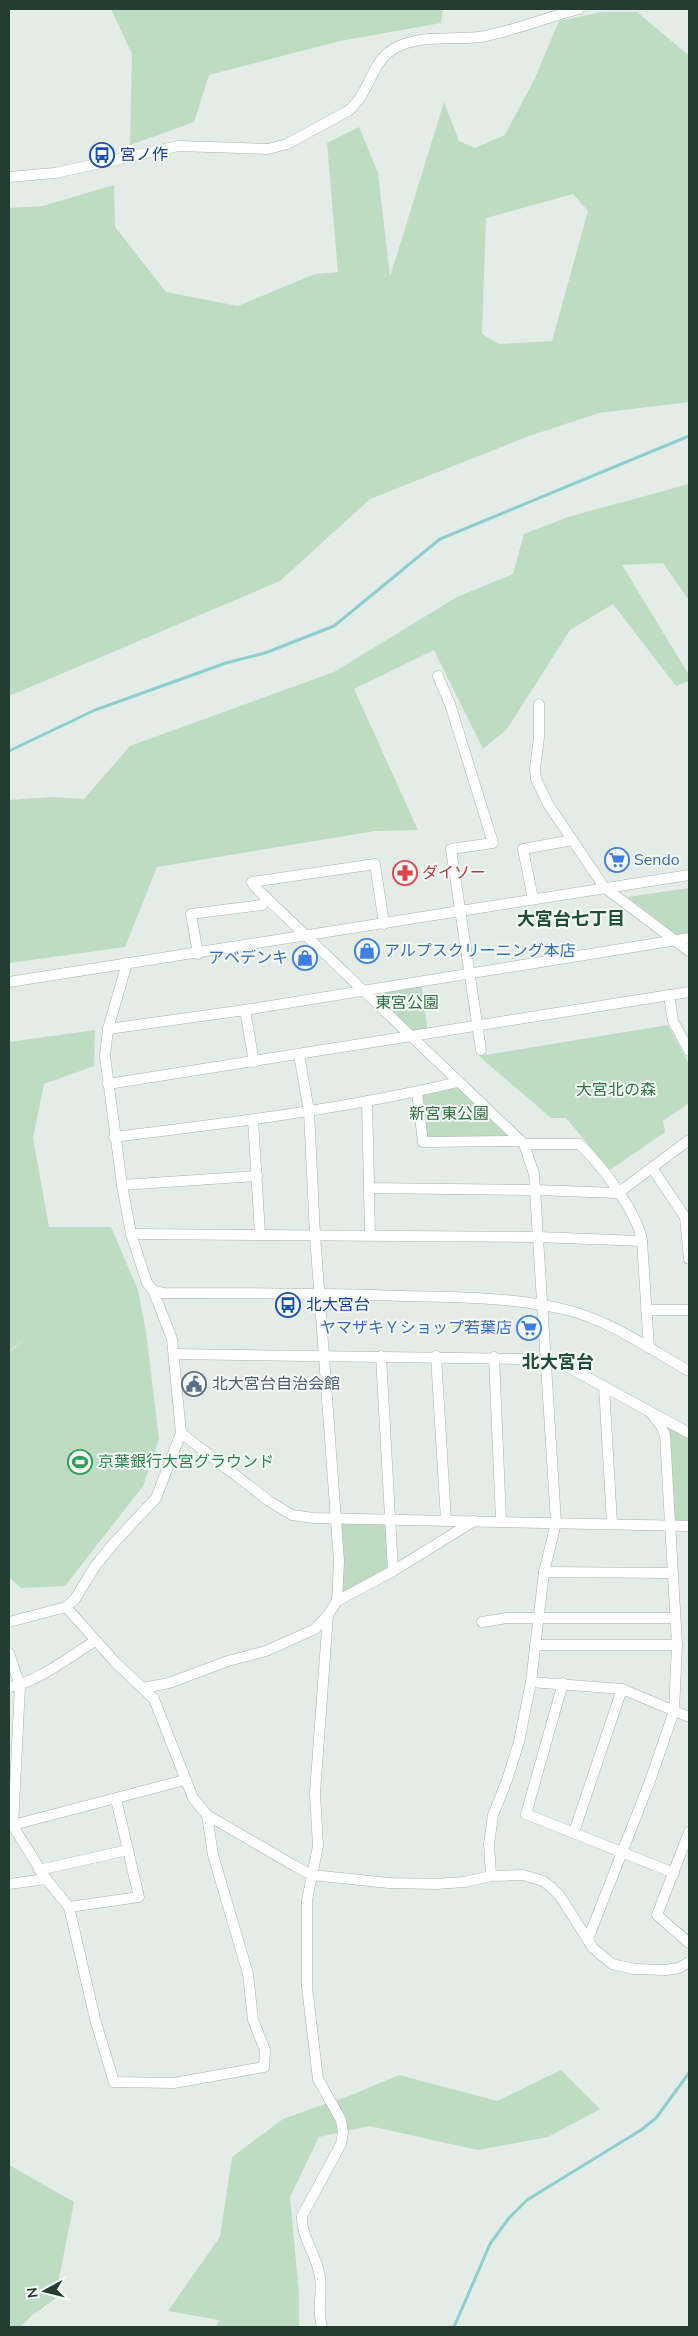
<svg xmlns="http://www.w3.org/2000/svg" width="698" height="2336" viewBox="0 0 698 2336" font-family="'Nunito Sans','Noto Sans JP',sans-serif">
<rect width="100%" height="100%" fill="#e3ece7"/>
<!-- green -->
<g fill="#bddcc1" fill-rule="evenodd">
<path d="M111,9h332l-2,14 -101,18 -131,34 -15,47 -64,23 2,-91z"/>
<path d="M602,12h35l50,42 2,-1v349l-90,11 -70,23 -159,63 -90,82 -271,115v-488l34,-2 71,-21 1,42 51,65 72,14 77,-32 23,-2 -11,-129 32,-16 19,46 12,104 54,-175 15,39 16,7 30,-13 30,-57 24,-57zM573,194l15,17 -36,130 -53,3 -17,-10 4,-116z"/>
<path d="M689,484v116l-26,-37 -41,2 67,110v6l-13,5 -63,-82 -43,26 -63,99 -24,20 -49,-99 -80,39 64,141 -43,1 -218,36 -32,80 -116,16v-163l43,-3 32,2 46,-53 204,-74 123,-75 56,-23 11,-40 44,-17z"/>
<path d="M689,888v48l-10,1 -51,-40z"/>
<path d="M421,984l7,48 -13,1 -40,-38 2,-4z"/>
<path d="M668,1025l21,39v39l-26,18 2,11 -55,38 -44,-52h-15l-72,-62z"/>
<path d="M95,1030l-1,36 -50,18 -11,54 16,89h62l27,63 8,42 13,107 -16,47 -78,100 -44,2 -12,-11v-225l21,-17 -21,16v-309z"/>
<path d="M458,1088l51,47 -2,4 -81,-1 -5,-40 4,-4z"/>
<path d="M667,1426l22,10v84h-13l-2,-3z"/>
<path d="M339,1524h46l2,4 4,41 -51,29z"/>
<path d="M561,2070l39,39 -52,28 -70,13 -108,-24 -51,11 -29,60 9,97v33h-83l3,-7 -51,-9 52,-74 12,-80 51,-38 71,-25 45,-19 98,26z"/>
<path d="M9,2165l65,37 -19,97 -23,16 -11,12h-12z"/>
</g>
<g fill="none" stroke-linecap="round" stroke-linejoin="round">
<!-- stream -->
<g stroke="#8ececf" stroke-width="3">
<path d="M9,751l86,-41 131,-47 39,-10 69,-27 106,-87 249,-103"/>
<path d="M454,2327l36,-83 19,-26 18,-18 114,-70 15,-12 33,-45"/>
</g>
<defs>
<g id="minor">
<path d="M9,177l46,-4 123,-27 90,3 19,-5 61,-33c22,-18 23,-48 44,-61 28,-18 64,-8 94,-14 32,-7 62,-19 93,-27"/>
<path d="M438,676l13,31 42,136 -42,6 30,201"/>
<path d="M539,704v33l-4,32 1,10 12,25 56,83 85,64"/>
<path d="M533,899l-10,-50 50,-9"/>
<path d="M384,924l-9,-60 -123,18 2,4 270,258 10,30 22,349 -12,49 -13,110 -12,60 -12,38 -14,35 -4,29 2,32"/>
<path d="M198,954l-7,-40 71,-9 5,-7"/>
<path d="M9,982l680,-107"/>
<path d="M669,995l4,26 16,30"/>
<path d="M245,1010l9,52"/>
<path d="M108,1029l137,-19 444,-72"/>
<path d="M299,1055l10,56 6,124 24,326 -2,40 -9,14 -13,178 3,53 -11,54v87l11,92 23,41 2,13 -2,11 -39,72c-1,20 13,37 17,56 5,18 -3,35 3,55"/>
<path d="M108,1084l581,-92"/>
<path d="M417,1092l6,50 98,-1"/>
<path d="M367,1101l2,87 167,2 82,3 71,-53"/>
<path d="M253,1120l7,114"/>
<path d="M114,1137c115,-14 231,-28 344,-55"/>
<path d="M524,1144h55c21,19 59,69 63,97l7,107"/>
<path d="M652,1168l33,49 4,42"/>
<path d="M122,1185l135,-9"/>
<path d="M369,1188l1,47"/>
<path d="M131,1234l406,3 105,4"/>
<path d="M153,1290l10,3c79,0 159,0 238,3 56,1 112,1 166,14 44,11 83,39 122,61"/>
<path d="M646,1310h43"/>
<path d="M174,1354l347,5 47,8 121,66"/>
<path d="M381,1356l12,215"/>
<path d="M436,1356l10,164"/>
<path d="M494,1357l7,163"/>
<path d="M604,1386l8,137"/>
<path d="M181,1433l88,68 23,14 21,3 376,8"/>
<path d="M544,1572l129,1"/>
<path d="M337,1601l56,-30 81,-50"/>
<path d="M66,1607l49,55 39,37 39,99 14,17 86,50 19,10 77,8 47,1 28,-2 27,-6 32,-1 20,6 8,6 9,9 33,52 19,16 22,5 32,1 13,-2 10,-6"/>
<path d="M9,1622l57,-15 9,-8 21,-34 18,-22 42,-45 25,-65 -9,-94 -19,-49 -6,-7 -16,-49 -9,-49 -17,-129 3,-27 19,-66"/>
<path d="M482,1622l25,-4h168"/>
<path d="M535,1645h142"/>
<path d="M9,1653l11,33 -7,140 33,53"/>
<path d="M531,1682l91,7 67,28"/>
<path d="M563,1683l-37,131 148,59"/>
<path d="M9,1687c28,-4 61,-31 86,-46"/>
<path d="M143,1688l26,-5 59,-22 38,-10 49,-22 13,-14"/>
<path d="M9,1826l176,-46"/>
<path d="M574,1832l48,-143"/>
<path d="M689,1832l-32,83 32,28"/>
<path d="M39,1870l89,-20"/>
<path d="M9,1884l37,-5 23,28 26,112 19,63 60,1 90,-16 1,-17 -12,-30 -5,-46 -35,-119 -6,-40"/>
<path d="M69,1907l70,-10 -23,-98"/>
<path d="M588,1939l62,-158 24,-70 3,-66 -12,-210 -4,-9 -11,-14"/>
</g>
</defs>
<!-- minor casing -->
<use href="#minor" stroke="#a6b4ad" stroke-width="11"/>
<!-- minor -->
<use href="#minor" stroke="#fff" stroke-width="10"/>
</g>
<!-- icons -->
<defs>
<symbol id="bus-ring" viewBox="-11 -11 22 22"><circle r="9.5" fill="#f4f9f6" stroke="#1a4fb4" stroke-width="1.5"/><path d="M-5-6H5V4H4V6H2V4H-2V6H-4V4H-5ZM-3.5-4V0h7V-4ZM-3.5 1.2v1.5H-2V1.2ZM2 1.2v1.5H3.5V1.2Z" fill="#1a4fb4"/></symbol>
<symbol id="supermarket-ring" viewBox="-11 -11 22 22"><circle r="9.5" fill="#f4f9f6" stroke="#3f7fe0" stroke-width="1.5"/><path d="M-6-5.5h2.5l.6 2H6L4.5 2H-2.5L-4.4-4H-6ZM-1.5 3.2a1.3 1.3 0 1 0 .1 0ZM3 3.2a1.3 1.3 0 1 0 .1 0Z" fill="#3f7fe0"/></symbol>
<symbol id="pharmacy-ring" viewBox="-11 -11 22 22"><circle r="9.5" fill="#f4f9f6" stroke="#e0444e" stroke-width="1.5"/><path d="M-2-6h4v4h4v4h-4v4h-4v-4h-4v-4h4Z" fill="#e0444e"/></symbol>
<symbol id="shop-ring" viewBox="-11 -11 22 22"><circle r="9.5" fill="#f4f9f6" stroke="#3f7fe0" stroke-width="1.5"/><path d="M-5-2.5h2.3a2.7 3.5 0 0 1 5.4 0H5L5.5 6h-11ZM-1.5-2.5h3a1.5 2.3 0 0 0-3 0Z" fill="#3f7fe0"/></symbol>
<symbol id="civic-ring" viewBox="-11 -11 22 22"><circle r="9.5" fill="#f4f9f6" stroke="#5c6f8a" stroke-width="1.5"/><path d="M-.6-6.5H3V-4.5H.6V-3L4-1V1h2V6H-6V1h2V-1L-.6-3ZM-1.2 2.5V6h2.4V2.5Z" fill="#5c6f8a"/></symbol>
<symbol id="stadium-ring" viewBox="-11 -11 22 22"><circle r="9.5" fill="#f4f9f6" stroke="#2e9e5b" stroke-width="1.5"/><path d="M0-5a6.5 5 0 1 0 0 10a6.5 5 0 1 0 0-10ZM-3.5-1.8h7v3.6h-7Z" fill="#2e9e5b"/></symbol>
</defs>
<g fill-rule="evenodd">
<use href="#bus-ring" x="88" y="141" width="28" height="28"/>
<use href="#supermarket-ring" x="603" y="846" width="28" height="28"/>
<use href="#pharmacy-ring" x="391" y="859" width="28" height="28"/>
<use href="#shop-ring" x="353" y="937" width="28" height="28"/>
<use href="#shop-ring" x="291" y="944" width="28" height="28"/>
<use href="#bus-ring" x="274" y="1291" width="28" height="28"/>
<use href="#supermarket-ring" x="515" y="1314" width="28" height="28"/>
<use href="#civic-ring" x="180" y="1370" width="28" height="28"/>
<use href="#stadium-ring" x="66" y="1448" width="28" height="28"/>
</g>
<g text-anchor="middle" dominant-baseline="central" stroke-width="4" stroke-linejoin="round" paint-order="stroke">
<!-- transit labels -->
<g font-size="16" fill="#164399" stroke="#f4f9f6" text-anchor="start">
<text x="120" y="155">宮ノ作</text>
<text x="306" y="1305">北大宮台</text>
</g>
<!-- shop labels -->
<g font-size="16" fill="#366cbe" stroke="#f4f9f6" text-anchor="start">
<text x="634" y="860">Sendo</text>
<text x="384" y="951">アルプスクリーニング本店</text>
<text x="288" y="958" text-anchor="end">アベデンキ</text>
<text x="512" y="1328" text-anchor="end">ヤマザキＹショップ若葉店</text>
</g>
<!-- health labels -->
<g font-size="16" fill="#be3a42" stroke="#f4f9f6" text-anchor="start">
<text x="422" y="873">ダイソー</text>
</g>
<!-- park labels -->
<g font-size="16" fill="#307240" stroke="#f4f9f6">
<text x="407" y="1003">東宮公園</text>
<text x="616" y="1090">大宮北の森</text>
<text x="449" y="1114">新宮東公園</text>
</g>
<!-- service labels -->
<g font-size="16" fill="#4e5e75" stroke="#f4f9f6" text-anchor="start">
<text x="212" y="1384">北大宮台自治会館</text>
</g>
<!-- leisure labels -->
<g font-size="16" fill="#27864d" stroke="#f4f9f6" text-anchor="start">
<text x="98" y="1462">京葉銀行大宮グラウンド</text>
</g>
<!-- neighbourhood labels -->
<g font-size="18" font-weight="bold" fill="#204e3d" stroke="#f4f9f6">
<text x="571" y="919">大宮台七丁目</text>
<text x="558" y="1362">北大宮台</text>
</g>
</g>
<!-- border -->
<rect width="698" height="2336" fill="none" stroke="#243d33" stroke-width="20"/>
<!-- north arrow -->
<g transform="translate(45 2291) rotate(263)" stroke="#f4f9f6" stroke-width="4" paint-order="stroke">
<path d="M0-4L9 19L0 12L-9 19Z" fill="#243d33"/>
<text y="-8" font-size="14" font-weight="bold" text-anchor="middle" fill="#243d33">N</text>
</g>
</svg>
